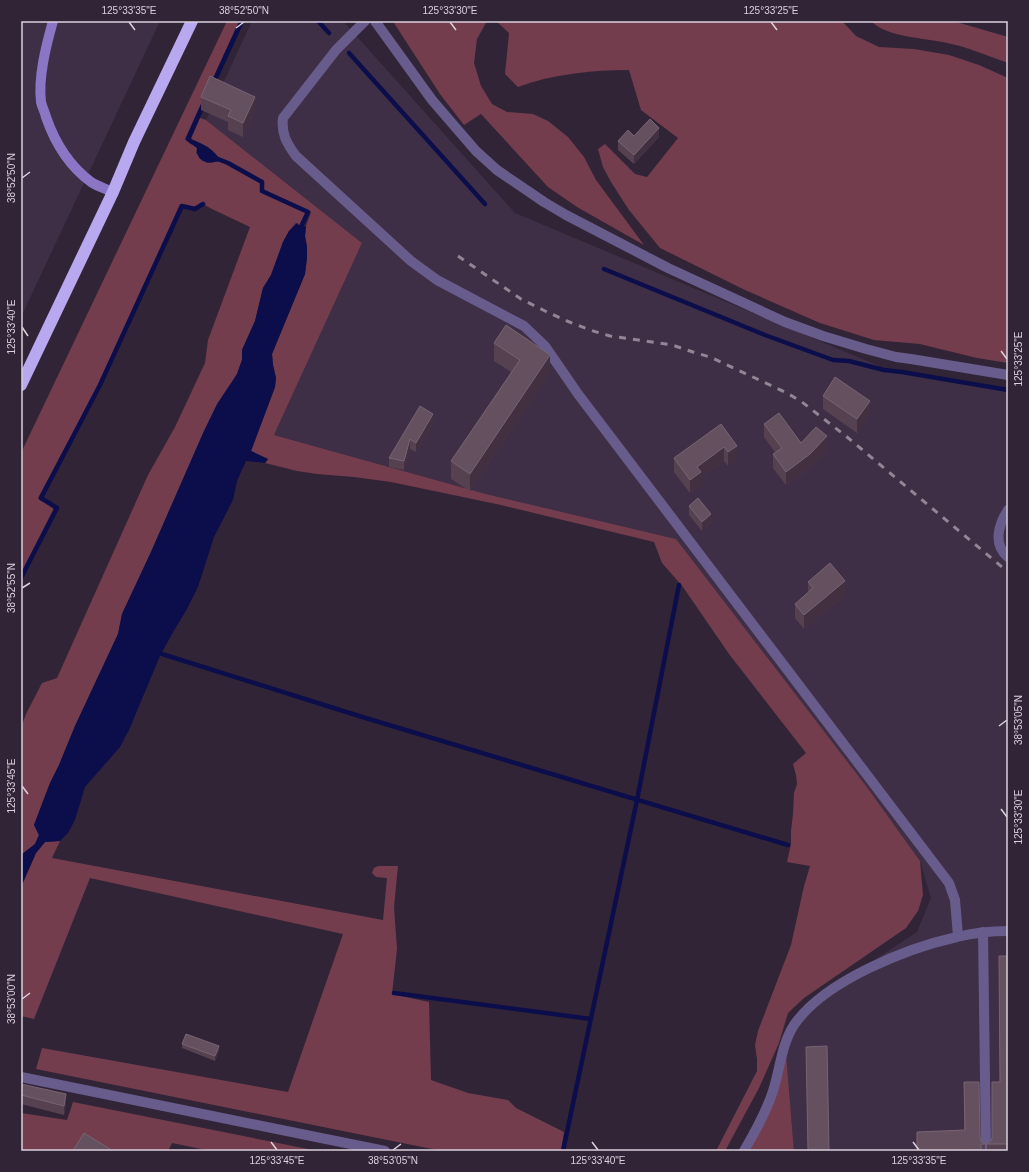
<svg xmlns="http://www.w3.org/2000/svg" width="1029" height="1172" viewBox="0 0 1029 1172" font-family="Helvetica,sans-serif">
<rect width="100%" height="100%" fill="#322437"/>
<!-- built -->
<g fill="#3f2f46">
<path d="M21,21h139l-139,296z"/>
<path d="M252,21h91l172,192 371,156 122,19v763h-214l-9,-110 22,-37 110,-72 14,-34 -11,-37 -244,-322 -190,-45 -212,-59 88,-192 -156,-123z"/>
</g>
<!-- green -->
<g fill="#733d4d">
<path d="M227,21h12l-54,118 12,9 -1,5 11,10c4,0 9,-2 13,-1 13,3 28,14 40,21l1,9 45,20 -7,14 -3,-3 -7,8 -6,11 -12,33 -8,13 -8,33 -13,29v10l-5,14 -33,57 -53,121 -29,62 -4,20 -43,92 -16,39 -9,18 -16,42 5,10 -4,9 -14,11v-128l6,-15 15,-29 15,-5 91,-203 27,-48 30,-64 3,-23 42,-113 -38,-18 -11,-6 -7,4 -14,-3 -83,183 -59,111 2,2 13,7v3l-32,63v-120z"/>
<path d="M397,21h90l-10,18 -3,24 7,23 11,18 15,8 26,2 15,7 20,16 16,20 12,23 48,65 -67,-38 -29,-20 -67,-73 -17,11 -24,-31 -46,-71z"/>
<path d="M496,21h346l14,15 23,11 35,2 35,6 30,10 29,13v285l-31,-5 -57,-14 -46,-4 -54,-17 -75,-33 -85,-42 -31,-38 -18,-28 -8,-15 -5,-18 7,-5 30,30 12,3 31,-39 -37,-28 -12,-40c-37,0 -76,4 -111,17l-13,-13 4,-41z"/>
<path d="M871,21h82l55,16v26c-20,-7 -40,-16 -61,-20 -21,-5 -62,-6 -76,-22z"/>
<path d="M200,118l6,2 156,123 -88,192 212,59 190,45 190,247 54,75 3,34 -5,16 -12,17 -102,70 -16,15 -9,30 -20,45 -34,63h-9l41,-80v-12l-2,-14 3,-14 33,-86 13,-59 6,-20 -23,-4 4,-18v-13l2,-17 1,-21 3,-9 -1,-9 -3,-11 13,-11 -77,-99 -46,-67 -21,-24 -8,-21 -153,-37 -110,-23 -37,-5 -37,-3 -20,-3 -32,-8 3,-4 -17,-8 24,-64 1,-9 -3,-13 -1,-11 33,-80 2,-16v-11l-2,-11 1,-10 5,-14 -47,-22v-9l-35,-19 -10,-4 -6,-7 -5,-4 -17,-8z"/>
<path d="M60,841l-8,17 331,62 4,-42 -11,-1 -4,-4 2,-5 4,-2h20l-4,41 3,42 -5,45 37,8 2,78 37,13 40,7 8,8 48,24 -3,19h-119l-406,-82 6,-21 246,44 55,-158 -253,-56 -56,141 -13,-3v-129l15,-34 9,-11z"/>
<path d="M785,1041l9,110h-44l19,-39z"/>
<path d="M73,1102l245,49h-107l-39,-8 -4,8h-147v-38l46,7z"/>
</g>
<!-- water -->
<g fill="#0c0e4c">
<path d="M185,139c12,0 26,9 34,19l-1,3c-11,4 -22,0 -21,-13z"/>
<path d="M297,223l4,4 5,-1 -1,10 2,11v11l-2,16 -33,80 1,11 3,13 -1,9 -24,64 17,8 -3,4 -19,-2 -9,20 -4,19 -19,37 -16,50 -11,22 -15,25 -12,22 -31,74 -9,17 -35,40 -10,33 -7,13 -8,8 -15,1 -9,11 -15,34v-32l14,-11 4,-9 -5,-10 16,-42 9,-18 16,-39 43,-92 4,-20 29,-62 53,-121 13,-27 20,-30 5,-14v-10l13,-29 8,-33 8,-13 12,-33 6,-11z"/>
</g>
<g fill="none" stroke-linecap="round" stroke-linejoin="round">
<!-- stream -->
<g stroke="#0c0e4c" stroke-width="4.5">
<path d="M318,21l11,12"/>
<path d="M349,53l136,151"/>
<path d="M213,84l29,-63"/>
<path d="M192,142l-4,-3 15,-34"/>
<path d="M213,157l15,6 34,19v9l46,21 -7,15"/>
<path d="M604,269l161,66 68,25 16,1 35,9 18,2 106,18"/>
<path d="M21,578l36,-70 -16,-10 59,-113 82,-179 13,3 8,-5"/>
<path d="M162,654l197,62 429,129"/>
<path d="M394,993l197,26"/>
<path d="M563,1151l74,-351 42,-215"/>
</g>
<!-- street -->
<g stroke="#675c8c" stroke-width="10">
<path d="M365,21l-29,29 -53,68c-2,16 4,26 13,38l115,105 26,19 87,46 21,20 33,48 371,489 6,17 3,36"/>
<path d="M375,21l57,79 44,51 21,19 47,32 22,13 102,53 117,54 38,14 43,13 30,8 15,2 97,16"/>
<path d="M1008,510c-10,15 -15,35 0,47"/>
<path d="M983,932l3,219"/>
<path d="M21,1077l364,74"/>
<path d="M744,1151c11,-19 21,-37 28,-57 8,-23 9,-49 22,-69 30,-44 113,-77 163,-88 16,-4 34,-6 51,-6"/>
</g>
<!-- secondary -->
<path stroke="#8a76c4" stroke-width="10" d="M53,21c-7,25 -15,56 -12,81 1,5 4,10 5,15 9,26 22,48 45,65 6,4 15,7 22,10"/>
<!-- highway -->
<path stroke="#b8a8f0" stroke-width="12" d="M21,385l92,-193 21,-50 58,-121"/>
<!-- rail -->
<path stroke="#918695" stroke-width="3" stroke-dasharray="7 7" stroke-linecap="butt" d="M458,256l63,43 24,12 22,10 23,9 20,6 62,9 21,7 17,5 77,36 15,9 45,35 161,135"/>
</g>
<!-- wall -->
<g fill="#564150">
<path d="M201,97l54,13 -12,27 -15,-7v-8l-27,-12z"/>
<path d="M634,136l25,1 -25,27 -16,-14v-9z"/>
<path d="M494,343l56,30 -80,118 -19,-12v-18l60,-89 -17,-11z"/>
<path d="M823,396l47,18 -13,19 -34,-24z"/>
<path d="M420,406l13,17 -17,29 -6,-3 -6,21 -15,-3v-9z"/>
<path d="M721,424l16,35 -9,7 -4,-5 -23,16v8l-11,8 -16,-21v-14z"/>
<path d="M764,424l37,19 26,6 -17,19 -24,17 -13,-17v-14l2,-2 -11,-15z"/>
<path d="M689,506l22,17 -9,8 -13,-16z"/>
<path d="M808,582l37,13 -41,34 -9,-11v-14l13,-11z"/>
<path d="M1008,956v195h-21v-7l4,-3 1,-3 8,-56z"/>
<path d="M182,1044l37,6 -4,11 -33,-13z"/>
<path d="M964,1082l17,59 4,3v7h-68v-19l47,-2z"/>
<path d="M21,1084l45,19 -2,12 -43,-11z"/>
</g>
<!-- shaded-wall -->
<g fill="#422f3f">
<path d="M255,97v13l-12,27v-14z"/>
<path d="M659,128v9l-25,27v-9z"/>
<path d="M550,355v18l-80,118v-17z"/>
<path d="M870,401v13l-13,19v-14z"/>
<path d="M433,414v9l-17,29v-9z"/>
<path d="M827,436v13l-17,19 -24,17v-13z"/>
<path d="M410,439v10l-6,21v-9z"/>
<path d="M737,446v13l-9,7v-14z"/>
<path d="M724,447v14l-23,16v8l-11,8v-13l7,-13z"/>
<path d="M711,514v9l-9,8v-9z"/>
<path d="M845,581v14l-41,34v-14z"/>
<path d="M219,1046v4l-4,11v-5z"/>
<path d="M66,1094v9l-2,12v-9z"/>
</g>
<!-- building -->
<g fill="#64505f" stroke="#776473">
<path d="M210,76l45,21 -12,26 -15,-7 3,-6 -30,-13z"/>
<path d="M650,119l9,9 -25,27 -16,-14 10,-11 6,6z"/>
<path d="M506,325l44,30 -80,119 -19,-13 69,-101 -26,-17z"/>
<path d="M835,377l35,24 -13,18 -34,-23z"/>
<path d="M420,406l13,8 -17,29 -6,-4 -6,22 -15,-3z"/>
<path d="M779,413l22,30 15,-16 11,9 -17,18 -24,18 -13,-18 9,-6 -18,-24z"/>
<path d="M721,424l16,22 -9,6 -4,-5 -27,20 4,5 -11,8 -16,-22z"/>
<path d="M698,498l13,16 -9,8 -13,-16z"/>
<path d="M830,563l15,18 -41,34 -9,-11 18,-16 -5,-6z"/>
<path d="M999,956h9v188h-21l4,-3 1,-3v-56h8z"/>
<path d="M186,1034l33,12 -4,10 -33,-12z"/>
<path d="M827,1046l2,105h-21l-2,-104z"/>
<path d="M964,1082h15l1,56 1,3 4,3h-4v6l-64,1v-19l48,-2z"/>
<path d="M21,1084l45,10 -2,12 -43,-11z"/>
<path d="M84,1133l29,18h-40z"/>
</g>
<!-- ticks -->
<path fill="none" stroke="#dad1dd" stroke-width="1.5" d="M129,22l6,8M450,22l6,8M771,22l6,8M236,28l8,-6M22,178l8,-6M22,327l6,9M1001,351l6,8M22,588l8,-5M999,726l8,-6M22,786l6,8M1001,809l6,8M22,999l8,-6M271,1142l6,8M592,1142l6,8M913,1142l6,8M393,1150l8,-6"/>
<!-- border -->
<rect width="1029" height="1172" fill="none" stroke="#322437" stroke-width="44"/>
<rect x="22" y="22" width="985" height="1128" fill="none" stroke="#dad1dd" stroke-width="1.5"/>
<g font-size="10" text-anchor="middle" fill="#dad1dd">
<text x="129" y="14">125°33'35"E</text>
<text x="244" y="14">38°52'50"N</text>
<text x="450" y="14">125°33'30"E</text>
<text x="771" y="14">125°33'25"E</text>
<text transform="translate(11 178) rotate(-90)" y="4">38°52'50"N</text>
<text transform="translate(11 327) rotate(-90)" y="4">125°33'40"E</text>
<text transform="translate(1018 359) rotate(-90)" y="4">125°33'25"E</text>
<text transform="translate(11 588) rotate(-90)" y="4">38°52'55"N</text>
<text transform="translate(1018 720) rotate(-90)" y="4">38°53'05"N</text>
<text transform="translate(11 786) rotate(-90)" y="4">125°33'45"E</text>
<text transform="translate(1018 817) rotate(-90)" y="4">125°33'30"E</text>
<text transform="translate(11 999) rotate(-90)" y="4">38°53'00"N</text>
<text x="277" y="1164">125°33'45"E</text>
<text x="393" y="1164">38°53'05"N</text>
<text x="598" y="1164">125°33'40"E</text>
<text x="919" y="1164">125°33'35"E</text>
</g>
</svg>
